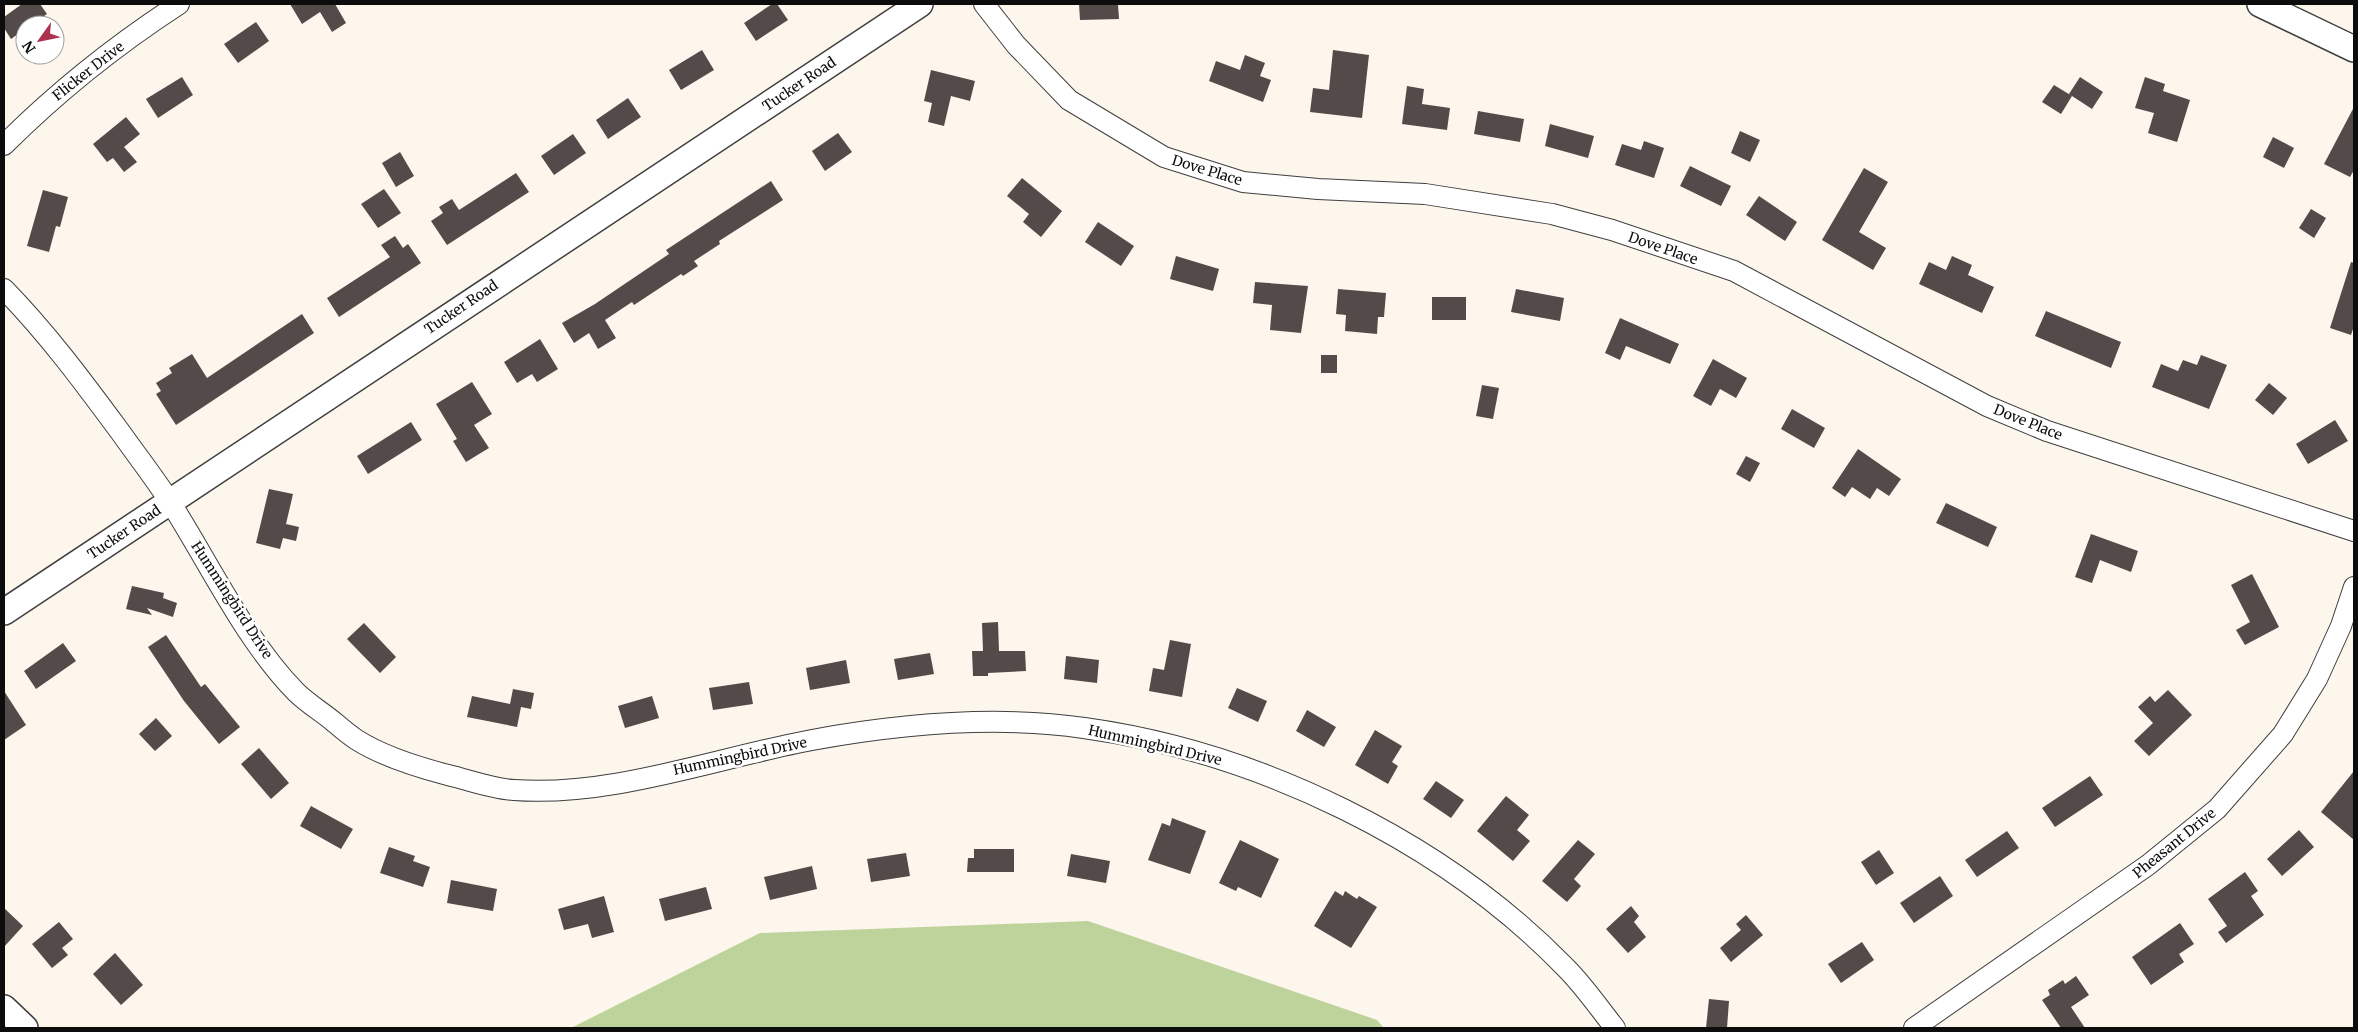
<svg xmlns="http://www.w3.org/2000/svg" width="2358" height="1032" viewBox="0 0 2358 1032" font-family="Merriweather,serif">
<rect width="100%" height="100%" fill="#fdf6ec"/>
<!-- forest -->
<path fill="#bed29b" d="M1088,921l289,99 7,8h-813l189,-95z"/>
<!-- building -->
<g fill="#534b49">
<path d="M22,4h18l7,10 -16,11h-6v4l-14,10 -7,-11v-11z"/>
<path d="M290,4h45l11,19 -14,9 -12,-20 -18,12z"/>
<path d="M772,4h5l11,16 -32,21 -12,-18z"/>
<path d="M1079,4h39l1,15 -39,1z"/>
<path d="M256,22l13,19 -31,22 -14,-19z"/>
<path d="M702,50l12,20 -33,20 -12,-20z"/>
<path d="M1333,50l36,5 -7,63 -52,-6 3,-24 16,2z"/>
<path d="M1245,55l20,8 -5,13 11,4 -8,22 -54,-21 7,-20 24,9z"/>
<path d="M931,70l44,11 -5,20 -19,-5 -7,30 -16,-4 4,-19 -8,-2z"/>
<path d="M182,77l11,18 -35,23 -12,-19z"/>
<path d="M2080,77l23,15 -11,17 -20,-13 -11,18 -19,-12 12,-17 18,11 -3,-2z"/>
<path d="M2145,77l20,7 -2,7 27,9 -13,42 -29,-9 6,-20 -19,-5z"/>
<path d="M1407,86l17,3 -2,15 28,4 -3,22 -45,-6z"/>
<path d="M628,98l13,19 -33,22 -12,-19z"/>
<path d="M2354,107v63l-4,7 -26,-13z"/>
<path d="M1478,111l46,8 -4,23 -46,-8z"/>
<path d="M126,117l14,17 -16,13 13,15 -13,10 -11,-14 -6,4 -14,-18z"/>
<path d="M1550,124l44,12 -6,22 -43,-12z"/>
<path d="M1740,131l20,9 -10,22 -19,-9z"/>
<path d="M838,133l14,19 -27,19 -13,-20z"/>
<path d="M573,134l13,19 -32,22 -13,-19z"/>
<path d="M2273,137l21,11 -10,20 -21,-11z"/>
<path d="M1644,141l20,7 -10,30 -39,-13 7,-21 19,6z"/>
<path d="M400,152l14,24 -18,11 -14,-24z"/>
<path d="M1690,166l41,20 -10,20 -41,-20z"/>
<path d="M1864,168l24,14 -29,50 27,16 -13,22 -51,-30z"/>
<path d="M516,173l13,19 -82,53 -16,-24 12,-8 -4,-6 13,-8 7,11z"/>
<path d="M1022,178l40,33 -21,26 -18,-15 6,-8 -22,-18z"/>
<path d="M771,181l12,19 -64,41 1,3 -26,17 4,5 -15,10 -2,-2 -47,31 -2,-3 -27,18 11,18 -18,11 -9,-16 -15,10 -12,-20 33,-19 74,-50 -3,-4z"/>
<path d="M384,189l17,24 -23,15 -17,-24z"/>
<path d="M43,190l25,7 -8,30 -4,-1 -7,26 -22,-6z"/>
<path d="M1759,196l38,26 -12,19 -39,-26z"/>
<path d="M2311,209l15,9 -12,20 -15,-10z"/>
<path d="M1098,222l36,24 -13,20 -36,-24z"/>
<path d="M395,236l8,12 5,-4 13,19 -82,54 -12,-19 63,-41 -9,-12z"/>
<path d="M1176,256l43,13 -6,22 -43,-12z"/>
<path d="M1952,256l20,9 -4,10 26,12 -12,26 -63,-29 10,-22 17,8z"/>
<path d="M2351,262l3,1v63l-3,9 -21,-7z"/>
<path d="M1255,282l53,4 -7,47 -31,-3 2,-25 -19,-2z"/>
<path d="M1338,289l48,4 -2,24h-6l-1,17 -32,-3 1,-16 -10,-1z"/>
<path d="M1516,289l48,9 -4,23 -49,-9z"/>
<rect x="1432" y="297" width="34" height="23"/>
<path d="M2046,311l75,31 -10,26 -76,-32z"/>
<path d="M302,314l12,19 -138,92 -20,-31 5,-3 -5,-8 16,-10 -3,-5 23,-14 15,24z"/>
<path d="M1620,318l59,26 -9,20 -44,-18 -6,14 -15,-7z"/>
<path d="M540,339l18,30 -21,13 -5,-8 -15,9 -13,-21z"/>
<rect x="1321" y="355" width="16" height="18"/>
<path d="M2201,355l26,10 -18,44 -57,-22 9,-23 17,7 5,-11 14,5z"/>
<path d="M1713,359l34,19 -11,20 -16,-9 -9,17 -18,-10z"/>
<path d="M472,382l20,32 -18,11 15,23 -23,14 -13,-21 4,-2 -21,-35z"/>
<path d="M2269,383l18,15 -14,17 -18,-15z"/>
<path d="M1482,385l17,3 -6,31 -17,-3z"/>
<path d="M1792,409l33,19 -11,20 -33,-19z"/>
<path d="M2335,420l13,21 -40,23 -12,-20z"/>
<path d="M411,422l11,18 -54,34 -11,-18z"/>
<path d="M1858,449l43,30 -12,17 -12,-8 -7,11 -18,-12 -7,10 -13,-9z"/>
<path d="M1746,456l14,7 -10,19 -14,-8z"/>
<path d="M269,489l24,5 -7,30 13,3 -3,14 -13,-3 -3,11 -24,-6z"/>
<path d="M1946,503l51,24 -9,20 -52,-24z"/>
<path d="M2091,534l47,17 -7,21 -31,-12 -8,23 -17,-6z"/>
<path d="M2252,574l27,53 -34,18 -9,-15 14,-8 -19,-37z"/>
<path d="M132,586l32,7 -1,5 14,5 -4,14 -26,-9 5,7 -26,-6z"/>
<path d="M998,622l1,29h26l1,20 -38,2v3h-15l-1,-25h11l-1,-28z"/>
<path d="M364,623l32,34 -16,16 -33,-34z"/>
<path d="M166,635l35,52 4,-3 35,43 -21,17 -35,-43 -36,-54z"/>
<path d="M1170,640l21,4 -9,53 -33,-6 4,-23 11,2z"/>
<path d="M63,643l13,18 -40,28 -12,-18z"/>
<path d="M930,653l4,21 -36,6 -4,-21z"/>
<path d="M1066,656l33,4 -2,23 -33,-4z"/>
<path d="M846,660l4,23 -40,7 -4,-22z"/>
<path d="M749,682l4,22 -40,6 -4,-22z"/>
<path d="M1237,688l30,13 -9,21 -30,-14z"/>
<path d="M513,689l21,4 -3,16 -10,-2 -4,20 -50,-10 5,-21 38,8z"/>
<path d="M2168,690l24,25 -43,41 -15,-15 19,-18 -15,-16 12,-11 5,6z"/>
<path d="M4,691l22,34 -22,15z"/>
<path d="M652,696l7,22 -34,10 -7,-22z"/>
<path d="M1307,710l29,17 -12,20 -28,-16z"/>
<path d="M156,718l16,18 -17,15 -16,-17z"/>
<path d="M1375,730l27,16 -10,16 6,4 -10,18 -33,-19z"/>
<path d="M259,748l30,35 -18,16 -30,-35z"/>
<path d="M2354,771v69l-33,-28z"/>
<path d="M2090,776l13,19 -48,32 -13,-19z"/>
<path d="M1436,781l28,19 -13,18 -28,-19z"/>
<path d="M1506,796l23,19 -12,15 13,11 -17,20 -36,-30z"/>
<path d="M311,806l42,23 -12,20 -41,-23z"/>
<path d="M1172,818l34,13 -16,43 -42,-14 14,-37 8,3z"/>
<path d="M2299,830l15,17 -32,29 -15,-17z"/>
<path d="M2007,831l12,17 -42,29 -12,-17z"/>
<path d="M1240,840l39,19 -18,39 -23,-11 -2,4 -17,-8z"/>
<path d="M1578,840l17,14 -21,25 7,7 -14,16 -25,-21z"/>
<path d="M389,847l26,9 -2,5 17,6 -7,20 -43,-14z"/>
<path d="M974,849h40v23h-47l1,-14h6z"/>
<path d="M1879,850l15,23 -18,12 -15,-23z"/>
<path d="M906,853l4,23 -39,6 -4,-23z"/>
<path d="M1071,854l39,7 -4,22 -39,-7z"/>
<path d="M812,866l5,23 -47,11 -6,-23z"/>
<path d="M2245,872l13,19 -7,5 13,19 -38,28 -8,-11 9,-6 -19,-27z"/>
<path d="M1940,876l13,20 -39,27 -14,-20z"/>
<path d="M451,880l46,9 -4,22 -46,-8z"/>
<path d="M706,887l6,22 -47,12 -6,-22z"/>
<path d="M1335,891l8,5 2,-5 12,8 2,-3 18,11 -26,41 -37,-22z"/>
<path d="M604,896l10,36 -22,6 -4,-14 -24,6 -6,-21z"/>
<path d="M1631,906l8,10 -5,6 12,15 -18,16 -22,-24z"/>
<path d="M4,908l19,18 -19,21z"/>
<path d="M1746,915l17,20 -32,27 -11,-14 21,-18 -5,-6z"/>
<path d="M59,922l14,17 -11,9 6,7 -16,13 -20,-24z"/>
<path d="M2180,923l14,21 -15,10 5,8 -33,23 -19,-28z"/>
<path d="M1862,942l12,18 -33,23 -13,-19z"/>
<path d="M115,953l28,32 -22,20 -28,-31z"/>
<path d="M2076,976l13,19 -18,12 14,21h-24l-19,-28 8,-5 -2,-5 15,-10 2,4z"/>
<path d="M1709,999l20,2 -2,27h-21z"/>
</g>
<g fill="none" stroke-linecap="round" stroke-linejoin="round">
<defs>
<g id="minor">
<path d="M984,4l32,41 53,55 95,57 79,25 75,7 107,5 127,20 60,16 122,41 253,135 60,25 307,100"/>
<path d="M4,145c53,-53 112,-100 175,-141"/>
<path d="M4,289c44,45 80,94 117,144 17,24 35,47 51,72 38,60 74,136 124,187 11,11 26,20 38,30 7,6 15,13 23,18 27,17 60,27 91,35 21,5 45,14 66,15 98,7 202,-32 298,-50 88,-16 183,-25 272,-12 174,24 359,113 482,240 18,18 33,40 49,60"/>
<path d="M1914,1028l234,-163 69,-56 66,-75 34,-55 24,-53 13,-39"/>
</g>
<g id="tertiary">
<path d="M2260,4l94,45"/>
<path d="M4,612l916,-608"/>
<path d="M4,1008l21,20"/>
</g>
</defs>
<!-- minor casing -->
<use href="#minor" stroke="#3f3f3f" stroke-width="22"/>
<!-- tertiary casing -->
<use href="#tertiary" stroke="#3f3f3f" stroke-width="28"/>
<!-- minor -->
<use href="#minor" stroke="#fff" stroke-width="20"/>
<!-- tertiary -->
<use href="#tertiary" stroke="#fff" stroke-width="25"/>
</g>
<g text-anchor="middle" dominant-baseline="central" stroke-width="5" stroke-linejoin="round" paint-order="stroke">
<!-- street labels -->
<g font-size="14" fill="#0c0c0c" stroke="#fff">
<text transform="translate(88 71) rotate(-38)">Flicker Drive</text>
<text transform="translate(799 84) rotate(-34)">Tucker Road</text>
<text transform="translate(1207 170) rotate(17)">Dove Place</text>
<text transform="translate(1663 248) rotate(19)">Dove Place</text>
<text transform="translate(461 307) rotate(-34)">Tucker Road</text>
<text transform="translate(2028 422) rotate(22)">Dove Place</text>
<text transform="translate(124 532) rotate(-34)">Tucker Road</text>
<text transform="translate(232 600) rotate(57)">Hummingbird Drive</text>
<text transform="translate(1155 745) rotate(13)">Hummingbird Drive</text>
<text transform="translate(740 756) rotate(-12)">Hummingbird Drive</text>
<text transform="translate(2174 843) rotate(-39)">Pheasant Drive</text>
</g>
</g>
<!-- border -->
<rect width="2358" height="1032" fill="none" stroke="#0c0c0c" stroke-width="10"/>
<!-- north arrow -->
<g transform="translate(40 40) rotate(237)"><circle r="24" fill="#ffffff" stroke="#9e9e9e"/>
<path d="M0-4L9 19L0 12L-9 19Z" fill="#ac3350"/>
<text y="-8" font-size="14" font-weight="bold" text-anchor="middle" fill="#0c0c0c">N</text>
</g>
</svg>
